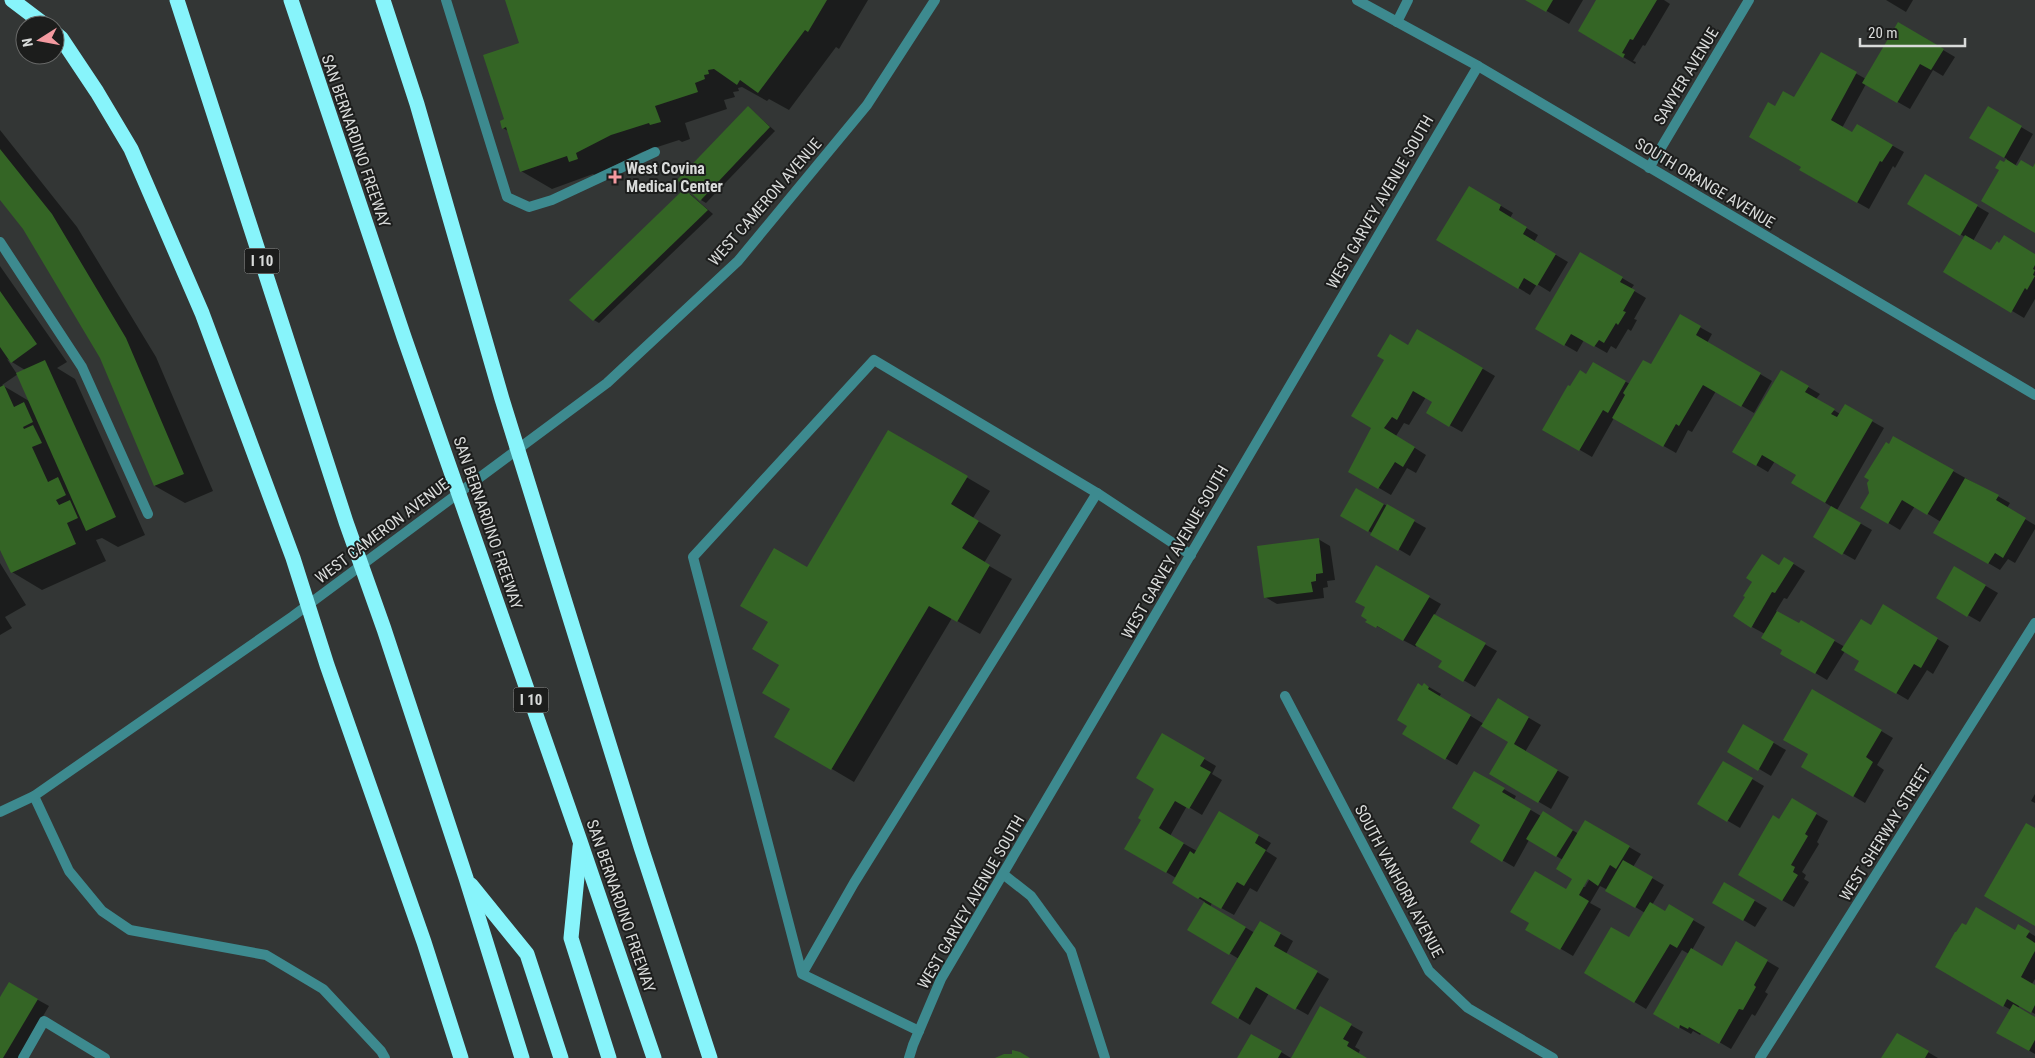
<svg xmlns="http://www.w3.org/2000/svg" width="2035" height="1058" viewBox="0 0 2035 1058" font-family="'Roboto Condensed',sans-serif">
<rect width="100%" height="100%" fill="#333635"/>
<!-- shadow -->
<g fill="#0007" fill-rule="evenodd">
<path d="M506,0h362l-29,49 -3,-2 -47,63 -20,-11 -2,2 -25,-14 -4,1 1,3 -6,1 2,5 -11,3 3,9 -42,14 5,16 -8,3 -3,-2 -37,12 -36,18 -5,9 -8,-5 -41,15 -31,-18 -13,-40 -5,-3 17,-85z"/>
<path d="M1528,0h55l-14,24z"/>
<path d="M1597,0h67l6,4 -25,42 -2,-1 -10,16 3,1 -1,2 -56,-33z"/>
<path d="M1886,0h27l-7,12z"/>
<path d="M1899,24l56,33 -12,19 -10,-6 -23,39 -44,-25 -24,44 11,6 4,-8 47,26 -9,16 -2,-2 -24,43 -69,-39 2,-4 -26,-58 18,-9 27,-45 45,25z"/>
<path d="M749,108l26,23 -69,72 -5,-3z"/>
<path d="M1988,108l45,26 -18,32 18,3 2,-4v67l-31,-69 3,-4 -36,-21z"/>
<path d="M0,130l77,97 79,130 57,134 -28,12 -30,-17 -54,-129 -77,-129 -24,-30z"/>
<path d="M1925,176l64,37 -16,28 19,11 43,3v44l-11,19 -79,-47 20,-34 -56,-33z"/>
<path d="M1469,187l44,26 -3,5 28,17 -4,7 34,20 -18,30 -13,-8 -7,11 -92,-55z"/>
<path d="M690,194l23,20 -114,109 -5,-3z"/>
<path d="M1581,254l53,31 -3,4 15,9 -12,21 3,1 -6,11 -3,-2 -12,20 -5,-3 -4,7 -23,-13 -7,12 -40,-23z"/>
<path d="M0,266l67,96 -10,6 18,11 70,156 -27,12 -16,-9 -6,2 10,21 -64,29 -30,-18 -12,-25zM7,359l18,11 -8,4zM18,374l11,27 -27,-16z"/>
<path d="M1680,316l32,18 -5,9 65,38 -18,32 -38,-22 -24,41 -4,-2 -12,23 -62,-35 -22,39 -48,-28 27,-41 15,-12 7,-12 37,20 21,-18z"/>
<path d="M1418,331l77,45 -33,56 -34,-19 6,-11 -8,-5 -17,28 -5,-2 -8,13 30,19 -10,18 -9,-5 -16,27 -41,-24 23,-44 36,-81z"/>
<path d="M1781,371l39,23 -4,5 24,15 5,-8 39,22 -47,82 35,20 -17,30 -41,-23 18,-30 -39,-24 5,-9 -23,-13 -7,11 -34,-20z"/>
<path d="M888,431l102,60 -17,27 28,17 -17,28 28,16 -32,55 -28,-16 -98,164 -78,-46 16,-27 -11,-44 26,-96z"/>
<path d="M1894,438l116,65 -3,5 28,17v4l-20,34 -7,-4 -8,11 -65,-38 6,-10 -26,-16 -15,24 -38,-23 9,-13z"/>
<path d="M1357,489l69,39 -16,28 -68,-41z"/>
<path d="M1318,539l12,7 5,34 -8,1 1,6 -5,1 1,10 -47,6 -12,-7z"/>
<path d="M1784,558l21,13 -18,28 -3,-1 -8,13 23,14 2,-3 44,25 26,-21 12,-20 66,40 -16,28 -6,-4 -19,30 -52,-31 4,-8 -15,-10 -18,29 -45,-27 2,-3 -19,-16 -13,-7z"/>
<path d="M0,563l26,42 -21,12 7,11 -12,7z"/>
<path d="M1376,567l65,37 -7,12 63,35 -22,36 -35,-21 4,-6 -27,-16 -1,3 -49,-26v-14z"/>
<path d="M1955,568l43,25 -18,29 -42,-24z"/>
<path d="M1424,684l17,10 -2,3 45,27 14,-24 43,25 -16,27 44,25 -18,32 -60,-35 19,-32 -29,-17 -24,40 -53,-31 5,-8z"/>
<path d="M1812,690l81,48 -16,27 7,5 -19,33 -62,-37 7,-12z"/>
<path d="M1744,726l42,24 -15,26 -42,-25z"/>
<path d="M1162,734l54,32 -4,8 10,6 -20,35 -15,-9 -17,30 27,15 23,-38 51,30 -5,8 11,7 -20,34 -7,-4 -16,27 -22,-12 -2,4 45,26 5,-11 33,19 -7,13 43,25 -21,36 -39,-22 -19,32 -37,-22 26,-44 -50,-30 16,-27 -32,-19 3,-5 -50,-30 17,-28 13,-32z"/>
<path d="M1723,762l41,24 -24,42 -41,-24z"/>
<path d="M1474,772l42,24 -2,4 27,16 2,-3 36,21 7,-12 55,32 -8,13 31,18 -12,20 13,7 4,-6 36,21 -13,23 30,18 14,-25 43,25 -14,24 3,2 -13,22 -3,-2 -21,35 -29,-17 -2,3 -7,-4 -2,3 -37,-21 35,-59 -7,-4 -36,59 -61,-37 45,-33 15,-26 -37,-23 -8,-4 -10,17 11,6 -28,47 -46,-27 40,-39 7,-12 -11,-18 -34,-20 -15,27 -43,-25 11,-17zM1590,873l2,2 -7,12h-3z"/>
<path d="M2035,794v9l-4,-2z"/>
<path d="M1792,800l36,21 -11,21 2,2 -17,28 4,3 -2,4 5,3 -15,25 -55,-32 41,-55z"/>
<path d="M1724,883l43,25 -12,19 -42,-25z"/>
<path d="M1966,926l49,6 4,-6 16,10v43l-3,5 3,2v28l-15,-9 -2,3 17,10v36l-37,-22 13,-22 -74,-43z"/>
<path d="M9,984l40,22 -31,52h-18v-58z"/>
<path d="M1320,1008l43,24 -8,15 5,3 -2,4 6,4h-72z"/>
<path d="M1897,1034l41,24h-55z"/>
<path d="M1252,1035l39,23h-53z"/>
</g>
<!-- building -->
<g fill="#346525">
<path d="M505,0h322l-19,32 -3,-2 -47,63 -18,-13 -3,5 -23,-16 -6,1 1,4 -5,1 1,4 -10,4 3,9 -43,14 6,16 -11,3 -1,-2 -38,12 -35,18 2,6 -9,3 -2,-6 -47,16 -14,-45 -4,2 -2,-8 4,-2 -21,-64 36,-12z"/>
<path d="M1525,0h28l-7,12z"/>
<path d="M1596,0h61l-24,40 -3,-1 -8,14 3,1 -2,4 -45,-27z"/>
<path d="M1898,22l46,27 -13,21 -11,-6 -23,39 -35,-20z"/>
<path d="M1821,52l36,20 -26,48 21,12 5,-8 36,21 -11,17 -2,-1 -23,42 -58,-33 2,-3 -52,-30 19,-35 7,4 8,-15 11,6z"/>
<path d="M748,106l22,21 -70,74 -23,-21z"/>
<path d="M1988,106l34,20 -18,32 -35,-20z"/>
<path d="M0,149l52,65 74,124 58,136 -30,12 -54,-128 -77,-129 -23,-29z"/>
<path d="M2006,159l11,7 4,-6 12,7 2,-4v70l-54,-32 18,-31 -4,-2 5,-8 4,2z"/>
<path d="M1925,174l53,31 -18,31 -53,-32z"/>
<path d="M1469,186l32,19 -2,5 28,17 -4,7 33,20 -19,32 -13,-8 -6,11 -82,-49z"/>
<path d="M684,189l24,21 -115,111 -24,-21z"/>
<path d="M1965,235l26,15 6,-9 2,2 5,-8 31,19v11l-2,4 2,1 -2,5 2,1 -8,14 -2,-2 -14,25 -68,-41z"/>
<path d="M1580,252l43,25 -3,5 15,8 -12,21 3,1 -8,13 -2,-2 -12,20 -5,-3 -5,7 -23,-13 -7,12 -29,-17z"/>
<path d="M0,291l37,53 -26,19 -11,-16z"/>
<path d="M1680,314l21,12 -5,9 65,38 -20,34 -38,-22 -24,41 -3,-2 -13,23 -51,-29 13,-23 -2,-2 20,-33 8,4z"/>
<path d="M1417,329l66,39 -34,59 -23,-14 6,-11 -19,-11 -16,29 -5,-3 -8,11 31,19 -12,20 -8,-5 -17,27 -30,-17 23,-44 -20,-12 33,-56 -7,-4 13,-22 18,11z"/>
<path d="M45,360l71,157 -30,14 -70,-158z"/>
<path d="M1593,362l33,19 -18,32 -5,-3 -24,41 -37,-21 26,-45 2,1 10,-16 6,4z"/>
<path d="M1781,370l28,16 -4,6 30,17 -4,5 6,3 8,-13 28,16 -48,83 -34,-20 5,-8 -34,-20 -6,11 -24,-14z"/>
<path d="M4,385l10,22 10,-5 9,20 -10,5 1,2 9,-4 9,18 -10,4 16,35 10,-5 8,18 -10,5 3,5 11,-5 8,18 -11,5 9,21 -65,29 -11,-23v-163z"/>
<path d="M888,430l80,46 -17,28 28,17 -17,27 28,17 -33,57 -28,-16 -98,164 -57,-33 16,-28 -28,-16 17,-28 -27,-16 16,-27 -28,-16 34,-58 33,19z"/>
<path d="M1893,436l61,34 -27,45 -25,-15 -14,24 -28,-16 9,-15 -2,-10 2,-3 -5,-3 22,-35 3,2z"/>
<path d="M1965,478l34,17 -3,5 30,18 -23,40 -8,-5 -7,11 -55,-31z"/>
<path d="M1356,488l28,16 -16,28 -28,-16z"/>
<path d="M1387,504l28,16 -17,31 -28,-16z"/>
<path d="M1831,506l30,17 -19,32 -29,-18z"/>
<path d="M1319,538l4,35 -7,1v7l-5,1 2,10 -49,6 -7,-52z"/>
<path d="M1762,554l17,11 5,-8 10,6 -19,30 -3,-1 -21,36 -18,-12 12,-19 -2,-1 9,-14 -6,-4z"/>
<path d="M1376,565l54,31 -27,45 -26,-15 -1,2 -11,-6 2,-2 -6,-4 4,-9 -10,-5z"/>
<path d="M1954,566l32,19 -19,32 -31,-19z"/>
<path d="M1883,604l55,34 -17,30 -7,-4 -18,30 -42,-24 5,-9 -18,-11 20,-31 10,6z"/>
<path d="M1777,611l22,12 2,-3 34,20 -20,34 -35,-20 2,-4 -21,-12z"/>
<path d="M1434,614l52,29 -23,39 -25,-15 4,-6 -27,-16z"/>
<path d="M1418,683l4,3 2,-3 5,4 -1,2 43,26 -26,45 -43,-26 5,-8 -10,-6z"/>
<path d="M1812,689l70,41 -16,27 7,5 -20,35 -52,-30 7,-13 -25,-14z"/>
<path d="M1498,698l31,19 -15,27 44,26 -20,33 -49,-29 19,-32 -27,-16z"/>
<path d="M1743,724l31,18 -16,29 -31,-19z"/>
<path d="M1162,733l43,25 -5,8 11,6 -22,37 -14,-8 -16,27 25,15 -18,30 -42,-24 17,-29 -3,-2 16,-29 -18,-11z"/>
<path d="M1723,761l30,17 -26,44 -30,-18z"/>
<path d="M1474,771l31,17 -3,4 29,17 -29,53 -32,-20 10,-17 -28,-17z"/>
<path d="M1792,798l25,15 -12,21 3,2 -17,29 4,2 -2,5 5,3 -16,26 -44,-26 35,-60 6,4z"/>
<path d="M1219,811l40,24 -4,8 11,7 -22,36 -7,-4 -16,27 -21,-12 -2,2 -26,-16 18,-32 4,3z"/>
<path d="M1543,811l30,19 -17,27 -30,-18z"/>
<path d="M1585,820l45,26 -14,23 -6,-4 -12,21 -10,-7 -9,16 10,6 -29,49 -35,-20 4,-7 -19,-11 25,-41 31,18 6,-10 -16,-10z"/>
<path d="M2026,823l9,5v98l-51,-30z"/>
<path d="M1623,860l30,17 -18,31 -30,-17z"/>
<path d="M1724,882l31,18 -12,21 -31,-18z"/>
<path d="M1204,902l42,25 -17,28 -42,-25z"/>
<path d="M1650,902l15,9 4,-7 25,15 -17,29 -7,-4 -36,59 -50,-30 27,-46 18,10z"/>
<path d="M1976,907l39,23 3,-6 12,7 -4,6 9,6v8l-14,26 14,8v20l-4,8 -24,-14 -4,8 -68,-40 20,-35h1l6,-9 4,2z"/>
<path d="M1260,921l21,12 -7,13 44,25 -23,39 -39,-23 -18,32 -27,-16z"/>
<path d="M1736,941l32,19 -14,25 2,2 -13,23 -4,-1 -20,35 -30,-17 -1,2 -8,-4 -1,4 -26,-15 38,-66 31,18z"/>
<path d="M9,982l29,17 -35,59h-3v-61z"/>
<path d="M2013,1004l22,13v23l-6,11 -33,-18z"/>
<path d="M1320,1006l32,18 -9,15 6,3 -2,4 20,12h-76z"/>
<path d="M1897,1033l32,18 -4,7h-44z"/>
<path d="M1251,1034l31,17 -4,7h-41z"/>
<path d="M1012,1050l8,2 10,6h-35l9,-4h8z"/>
</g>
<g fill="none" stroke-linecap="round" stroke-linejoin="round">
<!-- service -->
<g stroke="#3d8a8f" stroke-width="10">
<path d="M446,0l61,197 22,10 23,-7 103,-48"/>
<path d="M1397,22l11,-22"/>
<path d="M0,242l82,125 66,147"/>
<path d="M1097,493l94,62"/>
<path d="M1003,874l28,22 40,55 34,107"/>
<path d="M802,974l-109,-417 181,-197 223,133 -243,390 -52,91 117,57"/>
<path d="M23,1058l21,-37 61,37"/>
</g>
<!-- minor -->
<g stroke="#3d8a8f" stroke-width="10">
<path d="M1649,168l100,-168"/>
<path d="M1285,696l144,275 39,37 85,50"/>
<path d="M1760,1058l275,-435"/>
</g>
<!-- tertiary -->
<g stroke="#3d8a8f" stroke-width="10">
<path d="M1357,0l121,66 557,329"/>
<path d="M34,796l35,75 33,40 28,19 136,25 57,34 58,62 4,7"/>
<path d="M0,812l34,-16 259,-180 314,-233 131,-122 129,-156 68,-105"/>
<path d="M909,1058l4,-13 28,-66 537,-913"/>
</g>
<!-- motorway -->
<g stroke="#87f4fb" stroke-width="15">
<path d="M12,0l33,25"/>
<path d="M177,0l169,522 38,107 82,249 56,180"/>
<path d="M291,0l113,337 176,504 74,217"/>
<path d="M383,0l34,104 85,295 139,448 69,211"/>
<path d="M55,33l6,5 36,54 34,57 71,164 91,245 34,107 97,277 37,116"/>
<path d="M580,847l-9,91 38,120"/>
<path d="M471,885l56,69 34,104"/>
</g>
</g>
<!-- markers -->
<path fill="#f49aa0" stroke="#1c1d1c" stroke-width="2" d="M612.5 169.5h5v5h5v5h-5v5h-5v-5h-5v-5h5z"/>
<g text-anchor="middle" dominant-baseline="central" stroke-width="4" stroke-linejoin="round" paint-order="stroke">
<!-- shield labels -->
<g fill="#1c1d1c" stroke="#a0a2a1" stroke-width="1">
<rect x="244.5" y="248.5" width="35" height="25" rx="4"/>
<rect x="513.5" y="687.5" width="35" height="25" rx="4"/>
</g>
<g font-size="15" font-weight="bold" fill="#d9dbda">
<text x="262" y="261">I 10</text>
<text x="531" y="700">I 10</text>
</g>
<!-- street labels -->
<g font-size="16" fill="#d9dbda" stroke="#1c1d1c">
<text transform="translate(1686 76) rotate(-59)">SAWYER AVENUE</text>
<text transform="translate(356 141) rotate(71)">SAN BERNARDINO FREEWAY</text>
<text transform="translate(1705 183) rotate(31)">SOUTH ORANGE AVENUE</text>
<text transform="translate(765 202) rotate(-49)">WEST CAMERON AVENUE</text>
<text transform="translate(1380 202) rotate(-60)">WEST GARVEY AVENUE SOUTH</text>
<text transform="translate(488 523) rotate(71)">SAN BERNARDINO FREEWAY</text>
<text transform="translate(382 531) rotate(-37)">WEST CAMERON AVENUE</text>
<text transform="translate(1175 552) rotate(-60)">WEST GARVEY AVENUE SOUTH</text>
<text transform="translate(1885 833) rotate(-58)">WEST SHERWAY STREET</text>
<text transform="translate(1399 881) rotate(62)">SOUTH VANHORN AVENUE</text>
<text transform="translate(971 902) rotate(-60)">WEST GARVEY AVENUE SOUTH</text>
<text transform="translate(621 906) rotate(71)">SAN BERNARDINO FREEWAY</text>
</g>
<!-- poi labels -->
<g font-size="16" font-weight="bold" fill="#d9dbda" stroke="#1c1d1c" text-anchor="start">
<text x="626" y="168">West Covina<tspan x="626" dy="18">Medical Center</tspan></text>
</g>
</g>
<!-- north arrow -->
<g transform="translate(40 40) rotate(259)"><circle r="24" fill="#1c1d1c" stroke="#686968"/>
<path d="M0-4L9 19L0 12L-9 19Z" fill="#f49aa0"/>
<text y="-8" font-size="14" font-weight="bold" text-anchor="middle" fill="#d9dbda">N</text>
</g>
<!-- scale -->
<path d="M1860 38v8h105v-8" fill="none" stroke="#d9dbda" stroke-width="2.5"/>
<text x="1868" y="38" font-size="15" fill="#d9dbda" stroke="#1c1d1c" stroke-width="4" paint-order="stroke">20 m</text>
</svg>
